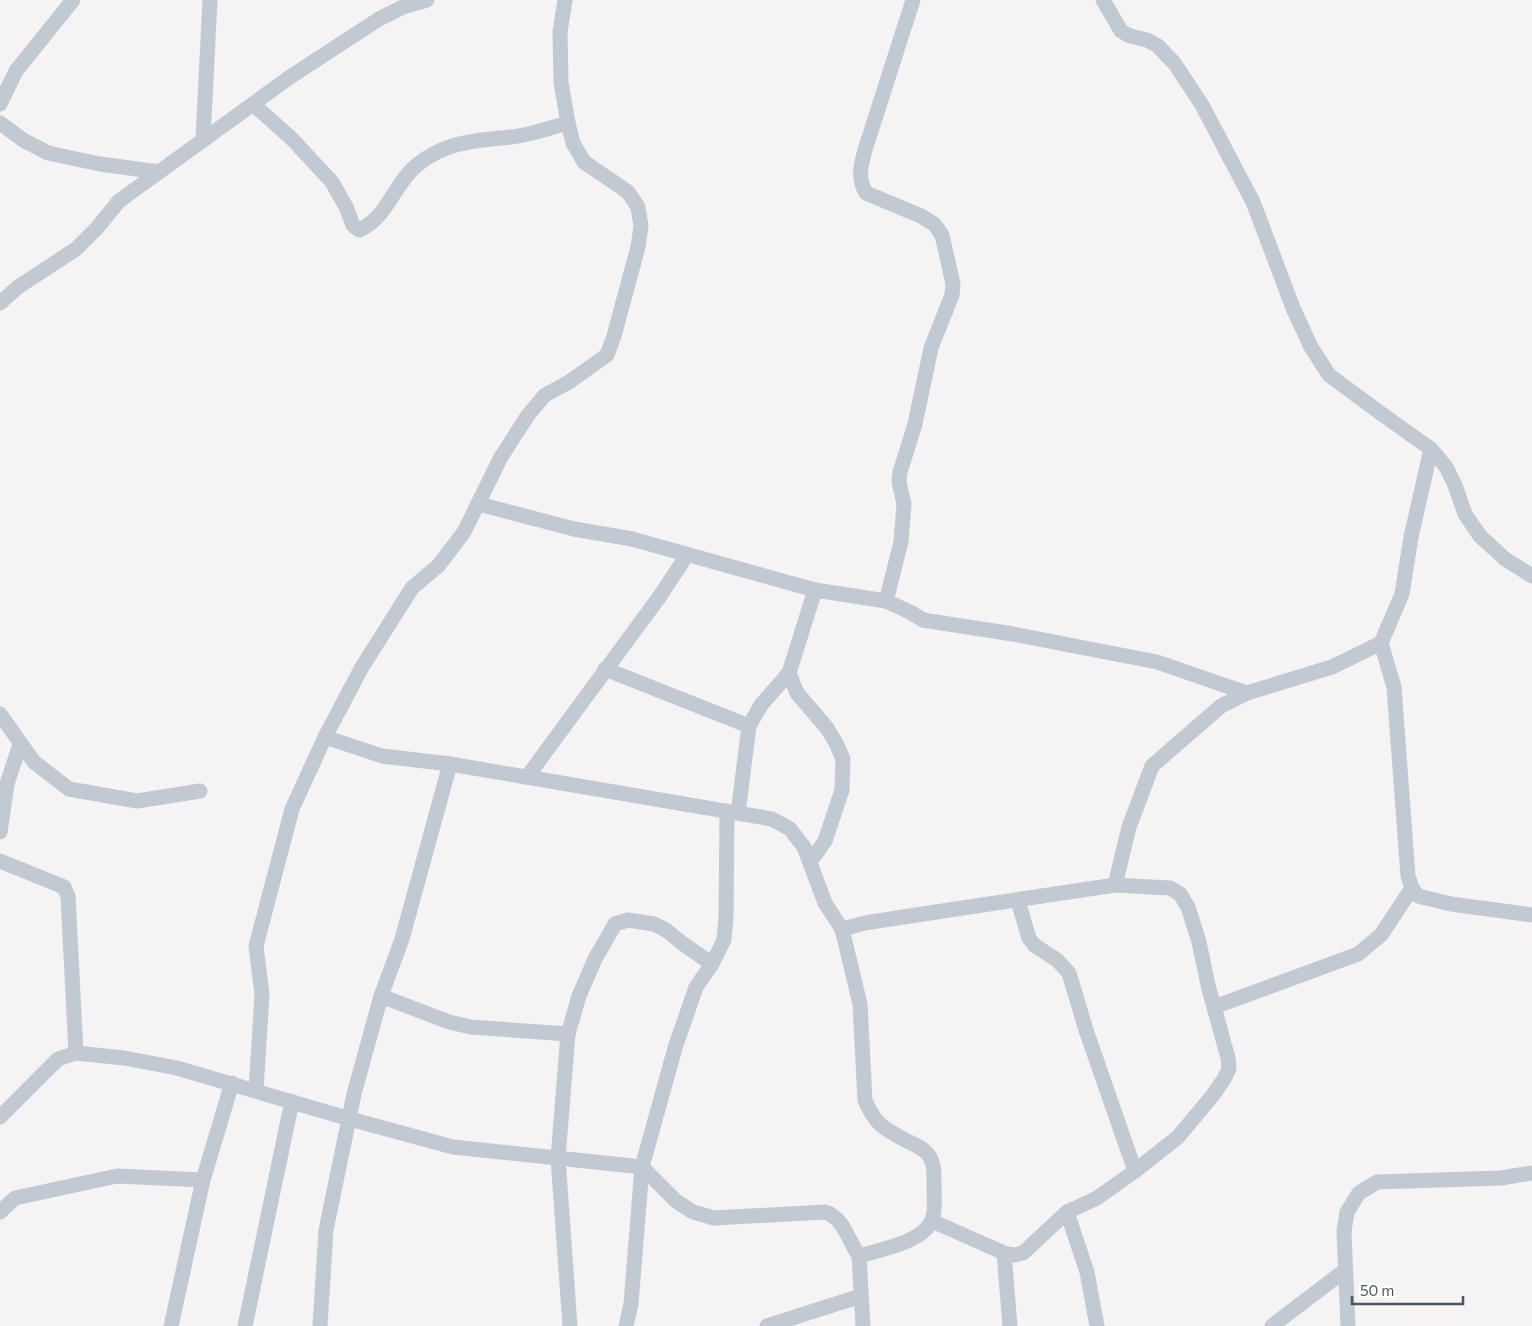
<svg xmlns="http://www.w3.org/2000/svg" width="1532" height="1326" viewBox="0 0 1532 1326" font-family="Commissioner,sans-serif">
<rect width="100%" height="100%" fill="#f5f3f3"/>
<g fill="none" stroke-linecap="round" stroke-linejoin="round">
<!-- street -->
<g stroke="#c1cad2" stroke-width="15">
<path d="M1103,0l18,31 9,5 17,4 11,6 17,18 27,41 51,97 40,106 18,39 18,28 50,37 52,37 15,18 9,18 10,29 15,22 25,23 27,17"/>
<path d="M0,104l16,-33 57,-71"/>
<path d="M253,104l39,35 40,43 14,25 7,18 6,5c29,-12 35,-47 58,-65 30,-24 58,-24 94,-28 19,-2 38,-9 57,-14"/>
<path d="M0,123l23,17 25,13 52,11 59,8"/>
<path d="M203,139l7,-139"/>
<path d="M0,303l18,-16 58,-38 21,-21 22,-27 171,-124 89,-58 24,-12 24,-7"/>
<path d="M479,504l95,25 58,10 183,51 71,11 24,11 13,8 90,14 144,28 90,31"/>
<path d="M886,601l15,-59 3,-38 -5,-22 1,-10 15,-48 16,-76 21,-53 1,-11 -11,-49 -8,-11 -13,-8 -55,-23c-9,-15 -5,-28 -1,-43l48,-150"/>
<path d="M1381,643l13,44 14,189 4,12 6,8 33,8 81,11"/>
<path d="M605,669l144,57"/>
<path d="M789,673l8,20 30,35 9,15 7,16 -1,31 -17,51 -15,21"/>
<path d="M0,714l34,48 35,27 68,12 63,-10"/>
<path d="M325,737l57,19 68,8 322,55 18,10 14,18 21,56 17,26 18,75 5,96c10,25 20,29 42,41 7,3 15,7 20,12 8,9 7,22 7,33 0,11 2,23 -2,34 -8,22 -53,30 -73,36l4,70"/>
<path d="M527,777l133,-181 27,-41"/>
<path d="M738,813l11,-87 12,-21 28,-32 26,-83"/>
<path d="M0,832l7,-48 13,-40"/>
<path d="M0,861l64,26 4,9 8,157"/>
<path d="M1115,885l14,-58 23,-61 69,-60 26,-13 85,-26 49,-24 21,-49 9,-57 20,-88"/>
<path d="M1018,901l11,37 5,7 23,15 12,13 17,57 49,141"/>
<path d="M842,929l23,-6 38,-6 212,-32 55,3 10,6 8,13 11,35 9,43 20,73 1,11 -5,10 -11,16 -35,42 -43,34 -38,27 -30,14 -44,41 -9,2 -10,-2 -72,-32"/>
<path d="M381,996l68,26 22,5 97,7 11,-38 16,-37 20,-35 13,-4 26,4 12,6 16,13 30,21"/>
<path d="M1214,1007l144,-53 23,-19 31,-47"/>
<path d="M568,1034l-10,124 12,168"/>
<path d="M256,1090l6,-95 -6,-49 36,-137 33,-72 37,-70 50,-79 27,-23 25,-33 37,-75 27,-42 17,-20 24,-13 38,-27 7,-19 24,-89 3,-21 -3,-19 -10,-15 -44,-30 -11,-19 -5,-20 -7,-41 -1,-50 5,-32"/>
<path d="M0,1117l58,-58 18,-6 48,5 53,10 173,51 103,28 189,20 34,34 17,11 21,6 111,-6c19,6 23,28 34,44"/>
<path d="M0,1212l15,-14 102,-22 86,4"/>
<path d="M1067,1212l20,60 10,54"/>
<path d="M1004,1253l6,73"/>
<path d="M171,1326l32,-146 29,-97"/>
<path d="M245,1326l47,-225"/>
<path d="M320,1326l6,-96 28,-136 27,-98 21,-57 48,-175"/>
<path d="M626,1326l5,-22 11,-137 33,-119 21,-61 16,-23 12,-24 2,-22 1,-107"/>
<path d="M767,1326l94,-30"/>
<path d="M1272,1326l72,-55"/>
<path d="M1348,1326l-4,-95 3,-19 12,-19 18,-11 124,-4 31,-5"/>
</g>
</g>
<!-- scale -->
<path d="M1352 1296v8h111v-8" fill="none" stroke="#4a5661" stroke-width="2.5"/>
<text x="1360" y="1296" font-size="15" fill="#4a5661" stroke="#ffffff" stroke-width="4" paint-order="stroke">50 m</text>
</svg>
